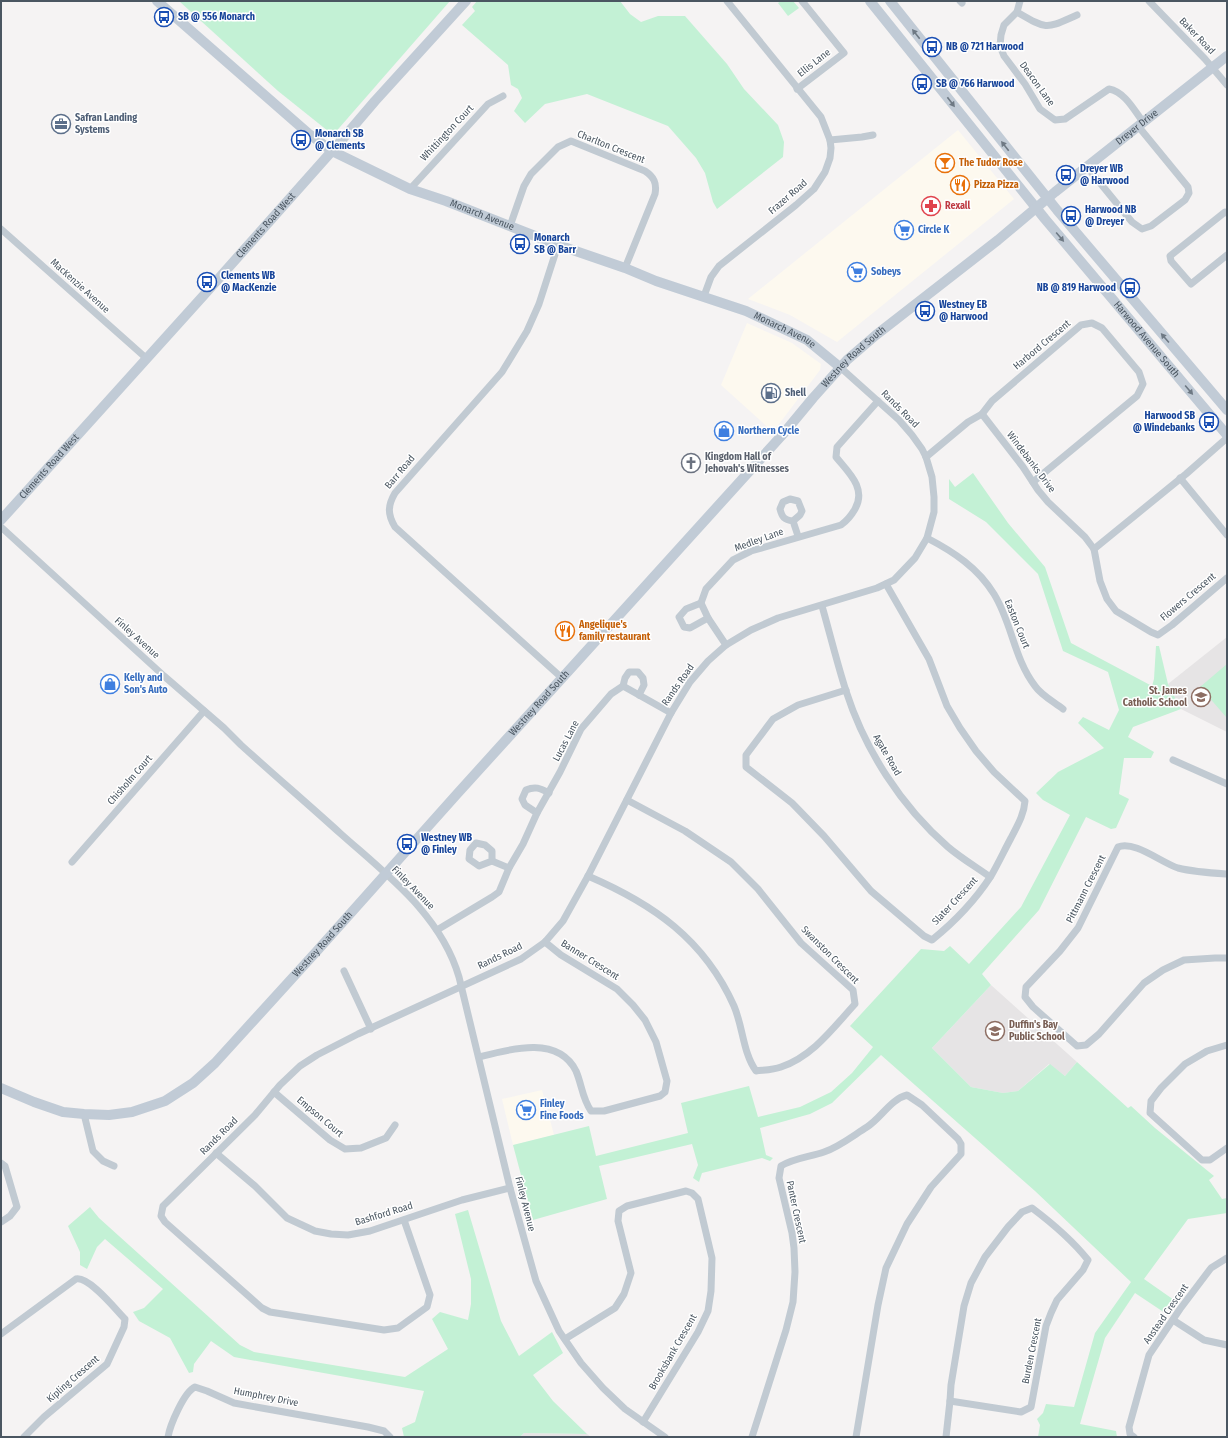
<svg xmlns="http://www.w3.org/2000/svg" width="1228" height="1438" viewBox="0 0 1228 1438" font-family="'Fira Sans Condensed',sans-serif">
<rect width="100%" height="100%" fill="#f5f3f3"/>
<!-- commercial -->
<g fill="#fdf9ef">
<path d="M958,130l56,69 -177,143 -47,-27 -42,-16z"/>
<path d="M747,323l45,20 29,21 -1,6 -47,62 -52,-47z"/>
<path d="M542,1090l12,45 -41,10 -11,-46z"/>
</g>
<!-- education -->
<g fill="#e6e4e5">
<path d="M1227,637v95l-46,-23 -13,-25z"/>
<path d="M991,985l86,77 -12,14 -16,-12 -31,27 -15,2 -32,-6 -39,-39z"/>
<path d="M524,1433l63,1 4,3h-71z"/>
</g>
<!-- green -->
<g fill="#c3f1d5">
<path d="M179,1h271l-117,134 -55,-44z"/>
<path d="M477,1h143l10,13 11,8 17,-6h27l42,48 17,25 34,36 6,17 -1,15 -66,52 -4,-7 -8,-29 -9,-15 -28,-32 -81,-32 -42,10 -20,19 -11,-12 8,-13 -4,-9 -7,-4 -3,-20 -46,-40 13,-14 -3,-4z"/>
<path d="M781,1h12l6,7 -11,8 -10,-13z"/>
<path d="M973,473l35,50 37,44 26,76 81,43 2,-7 2,-33h3l9,38 13,25 -48,18 -5,10 26,15 -3,6h-27l-5,36 10,5 -13,29 -5,1 -25,-12 -47,93 -57,64 9,11 -59,63 39,39 32,6 15,-2 32,-27 15,12 12,-14 51,46 3,-2 24,22 59,48 -5,4 13,19 5,-1v15l-39,6 -44,60 30,21 -9,13 -30,-20 -30,45 -25,86 36,7 1,6h-79l2,-12 -3,-6 6,-6 3,-9 28,3 21,-74 36,-51 -96,-91 -154,-136 -49,48 -22,11 -50,14 6,27 7,3 -3,3 -8,-3 -60,15 -3,9 -6,-4 5,-13 -6,-21 -93,22 8,33 -74,21 -20,-75 76,-19 7,30 92,-23 -7,-30 68,-17 9,31 42,-10 31,-15 21,-19 21,-26 -23,-21 71,-77 23,2 6,-5 19,18 52,-57 49,-92 -27,-15 -7,-7 22,-21 46,-24 -26,-25 5,-6 26,13 10,-20 -11,-38 -45,-21 -25,-77 -52,-52 -37,-23v-20l6,8z"/>
<path d="M1227,664v54l-27,-31z"/>
<path d="M90,1207l9,11 141,127 14,7 151,25 43,-28 -16,-30 8,-7 28,8 3,-16v-25l-16,-65 13,-4 33,111 18,35 33,-24 11,21 -30,22 20,26 34,33 -63,-1 -4,4h-116l-2,-9 13,-6 9,-31 -190,-34 -23,-16 -17,23 -1,8 -4,1 -19,-35 -31,-17 -6,-9 11,-4 19,-19 -58,-50 -8,8 -10,22 -7,-4v-13l-12,-26z"/>
</g>
<g fill="none" stroke-linecap="round" stroke-linejoin="round">
<!-- street -->
<g stroke="#c1cad2" stroke-width="7">
<path d="M960,1l2,2"/>
<path d="M1020,1l-3,11 -13,13 -3,10 -1,11 4,10 21,28 15,25 15,11 10,-1 44,-30c16,3 25,21 34,33"/>
<path d="M1149,1l56,58 22,26"/>
<path d="M1017,12c31,18 28,17 60,3"/>
<path d="M797,89l47,-36 -42,-52"/>
<path d="M830,140l32,-3 11,-2"/>
<path d="M1087,167l45,55 10,7 9,-3 34,-26 4,-7 -1,-6 -50,-61"/>
<path d="M410,189l78,-85 15,-8"/>
<path d="M1227,213l-2,-1 -55,44 1,5 20,23 36,-29"/>
<path d="M510,226l14,-40 7,-12 27,-27 13,-6 74,30c9,6 12,12 10,23l-30,74"/>
<path d="M1,229l145,129"/>
<path d="M558,245l-19,59 -12,27 -25,41 -107,121c-7,12 -8,21 0,34l167,151"/>
<path d="M704,296l7,-19 8,-11 77,-61 18,-16 11,-17 5,-14 1,-10 -1,-8 -9,-23 -94,-116"/>
<path d="M982,414l41,53 15,23 10,12 37,35 9,12 6,32 7,18 9,12 35,21 7,3 14,-10 55,-47"/>
<path d="M926,457l42,-35 14,-8 10,-13 89,-76 11,-2 10,5 37,44 4,12 -6,12 -104,86"/>
<path d="M1180,478l47,57"/>
<path d="M793,521c-9,-1 -11,-4 -13,-12l3,-7 7,-3 8,2 4,10 -2,4 -7,6 5,15"/>
<path d="M1,527l163,149 60,52 17,17c33,30 67,59 100,89 46,41 100,81 118,143l51,211 26,93 23,50 22,32 22,25 22,21 40,28"/>
<path d="M927,538c27,14 51,30 67,56 18,29 20,65 41,92 6,9 19,16 28,23"/>
<path d="M1094,549l92,-75 41,-36"/>
<path d="M701,603l7,15 18,27"/>
<path d="M822,606c8,28 15,57 24,85 19,59 55,115 102,156 13,11 28,20 42,30"/>
<path d="M708,618l-18,10 -6,-1 -5,-10 7,-8 15,-6 5,-14 27,-29 18,-9 90,-26c7,-5 10,-9 14,-16 12,-21 -7,-37 -19,-52l1,-10 41,-46"/>
<path d="M623,686l48,27"/>
<path d="M846,690l-48,15 -25,14 -27,36v12l46,36 32,33 47,55 53,45 8,4c21,-17 44,-41 59,-64 7,-12 13,-25 20,-38 6,-12 13,-23 14,-37l-31,-29 -18,-21 -16,-23 -13,-22 -18,-47 -43,-75"/>
<path d="M1173,760l54,24"/>
<path d="M537,813l-12,-8 -3,-6 4,-9c9,-4 14,-2 23,3"/>
<path d="M476,843l9,2 7,6v10l-13,5 -10,-7 1,-9z"/>
<path d="M492,861l17,7"/>
<path d="M72,862l132,-151"/>
<path d="M1227,874c-16,-1 -33,-2 -49,-6 -16,-5 -44,-28 -60,-21l-40,81 -18,23 -34,36 -1,10 8,10 44,39 9,-1 13,-11 45,-51 19,-13 21,-10 31,-2h12"/>
<path d="M588,876c65,28 116,63 146,130 9,21 9,47 22,65 8,-1 17,-1 25,-4 32,-11 52,-39 74,-63l-2,-14 -52,-47 -43,-54 -27,-27 -46,-31 -58,-31"/>
<path d="M437,930l55,-33 7,-5 10,-24 14,-24 14,-31 23,-41 21,-43 30,-35 12,-8 2,-8 4,-6h9l5,6 1,7 -5,10"/>
<path d="M344,971l27,58"/>
<path d="M1227,1045l-20,6 -22,13 -24,24 -10,13 -1,12 52,47h8l17,-12"/>
<path d="M479,1057c31,-8 79,-22 97,14 6,14 6,27 15,40h13l56,-15 5,-4 2,-11 -11,-39 -11,-22 -12,-15 -16,-16 -56,-34 -16,-13"/>
<path d="M274,1092l56,48 15,9 16,-1 25,-10 9,-13"/>
<path d="M84,1114l9,37 10,10 11,5"/>
<path d="M216,1153l39,33 32,32 28,13 16,3 17,1 22,-4 92,-31 48,-12"/>
<path d="M1,1163l4,3 12,41 -7,9 -9,6"/>
<path d="M1032,1208c20,15 40,32 56,52l-5,10 -26,30 -6,13 -5,13 -15,81 -10,5 -71,-11 1,-16 13,-79 7,-23 14,-26 23,-30 14,-15z"/>
<path d="M404,1220l26,75 -3,12 -29,21 -14,2 -114,-18 -8,-4 -97,-86 -4,-6 2,-10 92,-91 25,-30 20,-19 17,-11 41,-21 163,-75 24,-17 18,-21 25,-45 83,-163 19,-31 18,-21 18,-16 25,-15 27,-12 99,-30 17,-8 21,-22 12,-20 7,-26v-15l-2,-20 -6,-20 -4,-8 -10,-14 -13,-15 -58,-52"/>
<path d="M1173,1320l31,20 23,5"/>
<path d="M1,1334l75,-55c13,-3 40,31 49,40l-1,8 -17,37 -63,53 -20,20"/>
<path d="M565,1339l50,-31 9,-14 7,-21 -13,-52 1,-10 8,-5 59,-15 6,2 6,6 14,59 -1,33 -3,20 -10,21 -55,90"/>
<path d="M168,1437c2,-12 16,-45 27,-50l12,4 27,12 134,24 16,4 6,6"/>
<path d="M752,1437l34,-107 7,-28 2,-30 -1,-24 -2,-15 -13,-55 2,-12c13,-8 29,-9 43,-14 15,-5 30,-17 43,-25 14,-9 24,-28 40,-32l15,10 36,34 3,5v10l-30,33 -24,37 -21,44 -8,37 -22,132"/>
<path d="M946,1437l4,-36"/>
<path d="M1134,1437l-4,-3 -1,-7 20,-72 31,-46 31,-41 16,-10"/>
</g>
<!-- secondary -->
<g stroke="#c1cbd6" stroke-width="10">
<path id="s1" d="M157,1l152,133 23,17 78,38 36,12 112,44 67,23 31,13 90,30 61,29 34,28"/>
<path id="s2" d="M870,1l175,218 182,216"/>
<path d="M890,1l167,209 170,200"/>
<path id="s3" d="M1,520l203,-225 136,-153 35,-41 91,-100"/>
<path id="s4" d="M1,1088l33,14 29,10 21,2 25,1 23,-3 33,-11 28,-18 22,-20 101,-111 141,-158 327,-361 29,-35 34,-38 29,-25 122,-95 57,-48 172,-136"/>
</g>
</g>
<!-- one-way arrows -->
<defs><path id="oneway-solid" d="M-6-.8H1V-3.2L6.5 0L1 3.2V.8H-6Z"/></defs>
<g fill="#6e7984">
<use href="#oneway-solid" transform="translate(916 34) rotate(-128)"/>
<use href="#oneway-solid" transform="translate(951 102) rotate(53)"/>
<use href="#oneway-solid" transform="translate(1005 146) rotate(-128)"/>
<use href="#oneway-solid" transform="translate(1060 237) rotate(50)"/>
<use href="#oneway-solid" transform="translate(1165 338) rotate(-131)"/>
<use href="#oneway-solid" transform="translate(1189 390) rotate(50)"/>
</g>
<!-- icons -->
<defs>
<symbol id="bus-ring" viewBox="-11 -11 22 22"><circle r="9.5" fill="#fff" stroke="#1a4fb4" stroke-width="1.5"/><path d="M-5-6H5V4H4V6H2V4H-2V6H-4V4H-5ZM-3.5-4V0h7V-4ZM-3.5 1.2v1.5H-2V1.2ZM2 1.2v1.5H3.5V1.2Z" fill="#1a4fb4"/></symbol>
<symbol id="office-ring" viewBox="-11 -11 22 22"><circle r="9.5" fill="#fff" stroke="#5c6f8a" stroke-width="1.5"/><path d="M-6-3h4V-5.5h4V-3h4V5H-6ZM-1-4.5V-3h2v-1.5ZM-6 0V1H6V0Z" fill="#5c6f8a"/></symbol>
<symbol id="bar-ring" viewBox="-11 -11 22 22"><circle r="9.5" fill="#fff" stroke="#e8710a" stroke-width="1.5"/><path d="M-6-5H6L.8 .8V4.5H3.5V6h-7V4.5H-.8V.8Z" fill="#e8710a"/></symbol>
<symbol id="restaurant-ring" viewBox="-11 -11 22 22"><circle r="9.5" fill="#fff" stroke="#e8710a" stroke-width="1.5"/><path d="M-5-6h1v4h1v-4h1v4h1v-4h1v5L-1.5 .5V6h-2V.5L-5-1ZM5-6V6H3V1.5H1.5Q1.5-4 5-6Z" fill="#e8710a"/></symbol>
<symbol id="pharmacy-ring" viewBox="-11 -11 22 22"><circle r="9.5" fill="#fff" stroke="#e0444e" stroke-width="1.5"/><path d="M-2-6h4v4h4v4h-4v4h-4v-4h-4v-4h4Z" fill="#e0444e"/></symbol>
<symbol id="supermarket-ring" viewBox="-11 -11 22 22"><circle r="9.5" fill="#fff" stroke="#3f7fe0" stroke-width="1.5"/><path d="M-6-5.5h2.5l.6 2H6L4.5 2H-2.5L-4.4-4H-6ZM-1.5 3.2a1.3 1.3 0 1 0 .1 0ZM3 3.2a1.3 1.3 0 1 0 .1 0Z" fill="#3f7fe0"/></symbol>
<symbol id="fuel-ring" viewBox="-11 -11 22 22"><circle r="9.5" fill="#fff" stroke="#5c6f8a" stroke-width="1.5"/><path d="M-5.5-6h7V0h2V4h1.3V-2.5L3-4.5l.8-.8L6-3V5H2.5V1h-1V6h-7ZM-4.2-4.7v3.2H.2V-4.7Z" fill="#5c6f8a"/></symbol>
<symbol id="shop-ring" viewBox="-11 -11 22 22"><circle r="9.5" fill="#fff" stroke="#3f7fe0" stroke-width="1.5"/><path d="M-5-2.5h2.3a2.7 3.5 0 0 1 5.4 0H5L5.5 6h-11ZM-1.5-2.5h3a1.5 2.3 0 0 0-3 0Z" fill="#3f7fe0"/></symbol>
<symbol id="church-ring" viewBox="-11 -11 22 22"><circle r="9.5" fill="#fff" stroke="#6b7280" stroke-width="1.5"/><path d="M-1.2-6h2.4v3.5h3.3v2.4h-3.3V6h-2.4V-.1h-3.3v-2.4h3.3Z" fill="#6b7280"/></symbol>
<symbol id="school-ring" viewBox="-11 -11 22 22"><circle r="9.5" fill="#fff" stroke="#8d6e63" stroke-width="1.5"/><path d="M0-5L7-2L0 1L-7-2ZM-4 1L0 2.5L4 1V4Q0 6-4 4Z" fill="#8d6e63"/></symbol>
</defs>
<g fill-rule="evenodd">
<use href="#bus-ring" x="153" y="6" width="22" height="22"/>
<use href="#bus-ring" x="921" y="36" width="22" height="22"/>
<use href="#bus-ring" x="911" y="73" width="22" height="22"/>
<use href="#office-ring" x="50" y="113" width="22" height="22"/>
<use href="#bus-ring" x="290" y="129" width="22" height="22"/>
<use href="#bar-ring" x="934" y="152" width="22" height="22"/>
<use href="#bus-ring" x="1055" y="164" width="22" height="22"/>
<use href="#restaurant-ring" x="949" y="174" width="22" height="22"/>
<use href="#pharmacy-ring" x="920" y="195" width="22" height="22"/>
<use href="#bus-ring" x="1060" y="205" width="22" height="22"/>
<use href="#supermarket-ring" x="893" y="219" width="22" height="22"/>
<use href="#bus-ring" x="509" y="233" width="22" height="22"/>
<use href="#supermarket-ring" x="846" y="261" width="22" height="22"/>
<use href="#bus-ring" x="196" y="271" width="22" height="22"/>
<use href="#bus-ring" x="1119" y="277" width="22" height="22"/>
<use href="#bus-ring" x="914" y="300" width="22" height="22"/>
<use href="#fuel-ring" x="760" y="382" width="22" height="22"/>
<use href="#bus-ring" x="1198" y="411" width="22" height="22"/>
<use href="#shop-ring" x="713" y="420" width="22" height="22"/>
<use href="#church-ring" x="680" y="452" width="22" height="22"/>
<use href="#restaurant-ring" x="554" y="620" width="22" height="22"/>
<use href="#shop-ring" x="99" y="673" width="22" height="22"/>
<use href="#school-ring" x="1190" y="686" width="22" height="22"/>
<use href="#bus-ring" x="396" y="833" width="22" height="22"/>
<use href="#school-ring" x="984" y="1020" width="22" height="22"/>
<use href="#supermarket-ring" x="515" y="1099" width="22" height="22"/>
</g>
<g text-anchor="middle" dominant-baseline="central" stroke-width="3" stroke-linejoin="round" paint-order="stroke">
<!-- transit labels -->
<g font-size="10" font-weight="bold" fill="#164399" stroke="#fff" text-anchor="start">
<text x="178" y="17">SB @ 556 Monarch</text>
<text x="946" y="47">NB @ 721 Harwood</text>
<text x="936" y="84">SB @ 766 Harwood</text>
<text x="315" y="134">Monarch SB<tspan x="315" dy="12">@ Clements</tspan></text>
<text x="1080" y="169">Dreyer WB<tspan x="1080" dy="12">@ Harwood</tspan></text>
<text x="1085" y="210">Harwood NB<tspan x="1085" dy="12">@ Dreyer</tspan></text>
<text x="534" y="238">Monarch<tspan x="534" dy="12">SB @ Barr</tspan></text>
<text x="221" y="276">Clements WB<tspan x="221" dy="12">@ MacKenzie</tspan></text>
<text x="1116" y="288" text-anchor="end">NB @ 819 Harwood</text>
<text x="939" y="305">Westney EB<tspan x="939" dy="12">@ Harwood</tspan></text>
<text x="1195" y="416" text-anchor="end">Harwood SB<tspan x="1195" dy="12">@ Windebanks</tspan></text>
<text x="421" y="838">Westney WB<tspan x="421" dy="12">@ Finley</tspan></text>
</g>
<!-- street labels -->
<g font-size="10" fill="#4a5661" stroke="#fff">
<text transform="translate(1197 36) rotate(46)">Baker Road</text>
<text transform="translate(814 63) rotate(-38)">Ellis Lane</text>
<text transform="translate(1037 84) rotate(54)">Deacon Lane</text>
<text stroke="none"><textPath href="#s4" startOffset="1551">Dreyer Drive</textPath></text>
<text transform="translate(447 133) rotate(-47)">Whittington Court</text>
<text transform="translate(611 147) rotate(22)">Charlton Crescent</text>
<text transform="translate(788 197) rotate(-41)">Frazer Road</text>
<text stroke="none"><textPath href="#s1" startOffset="394">Monarch Avenue</textPath></text>
<text stroke="none"><textPath href="#s3" startOffset="396">Clements Road West</textPath></text>
<text transform="translate(80 286) rotate(42)">MacKenzie Avenue</text>
<text stroke="none"><textPath href="#s1" startOffset="718">Monarch Avenue</textPath></text>
<text stroke="none"><textPath href="#s2" startOffset="437">Harwood Avenue South</textPath></text>
<text transform="translate(1042 345) rotate(-40)">Harbord Crescent</text>
<text stroke="none"><textPath href="#s4" startOffset="1186">Westney Road South</textPath></text>
<text transform="translate(900 409) rotate(45)">Rands Road</text>
<text transform="translate(1031 462) rotate(53)">Windebanks Drive</text>
<text stroke="none"><textPath href="#s3" startOffset="72">Clements Road West</textPath></text>
<text transform="translate(400 472) rotate(-50)">Barr Road</text>
<text transform="translate(759 540) rotate(-20)">Medley Lane</text>
<text transform="translate(1188 597) rotate(-40)">Flowers Crescent</text>
<text transform="translate(1017 624) rotate(68)">Easton Court</text>
<text transform="translate(137 638) rotate(42)">Finley Avenue</text>
<text transform="translate(678 685) rotate(-55)">Rands Road</text>
<text stroke="none"><textPath href="#s4" startOffset="718">Westney Road South</textPath></text>
<text transform="translate(566 741) rotate(-62)">Lucas Lane</text>
<text transform="translate(887 755) rotate(60)">Agate Road</text>
<text transform="translate(130 780) rotate(-49)">Chisholm Court</text>
<text transform="translate(413 888) rotate(46)">Finley Avenue</text>
<text transform="translate(1086 889) rotate(-63)">Pittmann Crescent</text>
<text transform="translate(955 901) rotate(-47)">Slater Crescent</text>
<text stroke="none"><textPath href="#s4" startOffset="394">Westney Road South</textPath></text>
<text transform="translate(830 955) rotate(45)">Swanston Crescent</text>
<text transform="translate(500 956) rotate(-26)">Rands Road</text>
<text transform="translate(590 960) rotate(32)">Banner Crescent</text>
<text transform="translate(320 1117) rotate(40)">Empson Court</text>
<text transform="translate(219 1136) rotate(-45)">Rands Road</text>
<text transform="translate(525 1204) rotate(76)">Finley Avenue</text>
<text transform="translate(796 1212) rotate(78)">Panter Crescent</text>
<text transform="translate(384 1214) rotate(-17)">Bashford Road</text>
<text transform="translate(1166 1314) rotate(-55)">Anstead Crescent</text>
<text transform="translate(1032 1351) rotate(-79)">Burden Crescent</text>
<text transform="translate(673 1352) rotate(-60)">Brooksbank Crescent</text>
<text transform="translate(73 1379) rotate(-41)">Kipling Crescent</text>
<text transform="translate(266 1397) rotate(11)">Humphrey Drive</text>
</g>
<!-- service labels -->
<g font-size="10" font-weight="bold" fill="#4e5e75" stroke="#fff" text-anchor="start">
<text x="75" y="118">Safran Landing<tspan x="75" dy="12">Systems</tspan></text>
<text x="785" y="393">Shell</text>
</g>
<!-- food labels -->
<g font-size="10" font-weight="bold" fill="#c56008" stroke="#fff" text-anchor="start">
<text x="959" y="163">The Tudor Rose</text>
<text x="974" y="185">Pizza Pizza</text>
<text x="579" y="625">Angelique's<tspan x="579" dy="12">family restaurant</tspan></text>
</g>
<!-- health labels -->
<g font-size="10" font-weight="bold" fill="#be3a42" stroke="#fff" text-anchor="start">
<text x="945" y="206">Rexall</text>
</g>
<!-- shop labels -->
<g font-size="10" font-weight="bold" fill="#366cbe" stroke="#fff" text-anchor="start">
<text x="918" y="230">Circle K</text>
<text x="871" y="272">Sobeys</text>
<text x="738" y="431">Northern Cycle</text>
<text x="124" y="678">Kelly and<tspan x="124" dy="12">Son's Auto</tspan></text>
<text x="540" y="1104">Finley<tspan x="540" dy="12">Fine Foods</tspan></text>
</g>
<!-- worship labels -->
<g font-size="10" font-weight="bold" fill="#5b616d" stroke="#fff" text-anchor="start">
<text x="705" y="457">Kingdom Hall of<tspan x="705" dy="12">Jehovah's Witnesses</tspan></text>
</g>
<!-- education labels -->
<g font-size="10" font-weight="bold" fill="#785e54" stroke="#fff" text-anchor="end">
<text x="1187" y="691">St. James<tspan x="1187" dy="12">Catholic School</tspan></text>
<text x="1009" y="1025" text-anchor="start">Duffin's Bay<tspan x="1009" dy="12">Public School</tspan></text>
</g>
</g>
<!-- border -->
<rect width="1228" height="1438" fill="none" stroke="#4a5661" stroke-width="4"/>
</svg>
